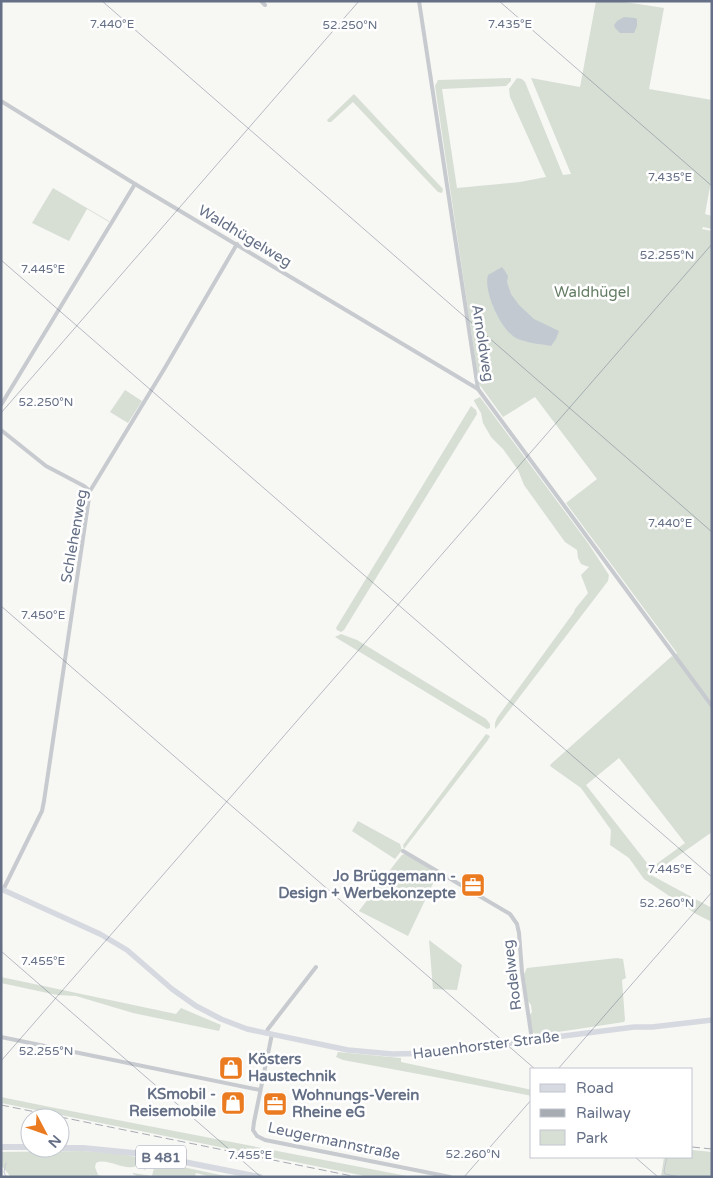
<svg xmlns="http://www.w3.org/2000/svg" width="713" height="1178" viewBox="0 0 713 1178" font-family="'Varela Round',sans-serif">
<rect width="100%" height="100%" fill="#f7f7f4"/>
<!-- green -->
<g fill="#d7dfd5" fill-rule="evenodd">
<path d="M596,1h23l45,7 -15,81 63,11v76l-7,38 7,2v13l-9,-2 -1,2 10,2v601l-61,43 61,33v14l-16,-8 -52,-35 -15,-21 -19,-13 1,-15 -30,-42 -31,-22 1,-2 121,-108 1,1 4,-4 -111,-150 31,-24 -62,-82 -32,20 -24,-33 -44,-298 3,-6 73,-2v3l-5,5 -64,3 15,99 63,-6 26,-5 -36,-80 -1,-8 8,-11 5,1 3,3 38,93 8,-1 -40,-96 49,9zM619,758l66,85 -34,25 -65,-83z"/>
<path d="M354,94l89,95 -1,4 -4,-1 -85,-90 -22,20h-3l-1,-2z"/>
<path d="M53,188l56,33v1l-22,-13 -18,32 -37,-18z"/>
<path d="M125,390l17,11 -14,22 -18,-11z"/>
<path d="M480,397l108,146 21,32 -1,6 -113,148v-6l2,-5 77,-106 1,-3 13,-16 -7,-18 8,-8 -8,-3 -3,-6 -1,-8 -12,-8 -41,-57 -6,-15 -15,-21 -12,-12 -8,-14 -2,-10 -7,-12v-1z"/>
<path d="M471,406l5,4 1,4 -133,216 -3,2 -4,-2 -1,-2z"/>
<path d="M341,634l16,6 129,79 4,5v4l-3,1 -152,-92z"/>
<path d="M486,734l4,2 -2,4 -84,109 -1,-4z"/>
<path d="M358,821l42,23 2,6 -7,9 -43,-28z"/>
<path d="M405,854l33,19 -30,63 -49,-25 38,-50 5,-6z"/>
<path d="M429,940l33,25 -5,25 -24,-1z"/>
<path d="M617,958l6,1 3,19 -4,2 3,40 -1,2 -86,13 -6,-3 -2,-17 2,-3 -1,-7 -3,-4 -4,-27 3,-6z"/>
<path d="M1,977l175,37 5,-6 40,17 -2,6 -86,-18 -57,-17 -19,-1 -56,-12z"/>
<path d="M338,1052l63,6v4l131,28v6l-92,-18 -97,-18 -7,-3z"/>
<path d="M1,1097l49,10 362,70h-42l-369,-74z"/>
<path d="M692,1150l20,2v25h-51l3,-20h28z"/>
<path d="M83,1151l40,3 17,4 1,2 -2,5c-14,8 -31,-8 -43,-2l-1,4 3,8 8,2h-95l-10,-12v-13z"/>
<path d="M145,1159c28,6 57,12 85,18h-19l-15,-4 -1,4h-56l-6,-3v-1l19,3 2,-8 -6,-2 -3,4 -2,-1v-7z"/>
</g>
<!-- water -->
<g fill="#c2c9d0">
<path d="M624,17l11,1 2,1v7l-3,7h-14l-5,-5 -1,-3 3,-4z"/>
<path d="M502,267l3,4 3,5 -1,6 4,12 8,11 15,14 25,12 -3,8 -5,7c-10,-2 -25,-3 -35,-8 -15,-8 -33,-47 -28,-63z"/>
</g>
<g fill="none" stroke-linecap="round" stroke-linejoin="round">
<!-- stream -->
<g stroke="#c2c9d0" stroke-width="1">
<path d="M667,1157l-3,14 1,3 15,3"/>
<path d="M6,1163l-2,9 2,5"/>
</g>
<!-- street -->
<g stroke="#c7cace" stroke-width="4">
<path d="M261,1l4,4"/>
<path d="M419,1l59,388 234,317"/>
<path d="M1,101l134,83 343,205"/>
<path d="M1,405l134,-221"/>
<path d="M1,430l45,36 38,20 6,5"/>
<path d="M403,851l107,63 7,10 2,9 3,39 10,68"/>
<path d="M3,890l39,-79 2,-10 46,-310 76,-125 71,-122"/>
<path d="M266,1033l2,-4 48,-62"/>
<path d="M272,1034l-18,88 -1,8 4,6 8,4 185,37"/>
<path d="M1,1037l259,53"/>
</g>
<!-- secondary -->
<path stroke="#d6d9df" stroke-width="5.5" d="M1,889l99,45 27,16 45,39 24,17 25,13 26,10 101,21 44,4 50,-1 90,-13 102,-13h18l60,-7"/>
<!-- primary -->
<g stroke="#d6d9df" stroke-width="6">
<path d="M1,1147h29"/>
<path d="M60,1148h23l61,6 116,23"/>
</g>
<!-- rail -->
<g stroke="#a7abb2" stroke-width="1" stroke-dasharray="8 4" stroke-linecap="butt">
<path d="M1,1105l356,72"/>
<path d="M692,1147l20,2"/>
</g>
</g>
<!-- ticks -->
<path fill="none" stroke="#657086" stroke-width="1" stroke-opacity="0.45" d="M102,1l610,531M499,1l213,185M1,260l711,617M1,413l358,-412M1,606l534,463M1,951l260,226M1,1061l711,-817M558,1069l154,-177M635,1157l23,20M464,1177l68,-78"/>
<!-- icons -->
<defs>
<symbol id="office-square" viewBox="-11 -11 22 22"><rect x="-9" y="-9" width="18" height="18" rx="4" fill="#eb7b21" stroke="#fff"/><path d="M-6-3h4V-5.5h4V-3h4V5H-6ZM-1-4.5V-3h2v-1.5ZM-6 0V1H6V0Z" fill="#fff"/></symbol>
<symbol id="shop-square" viewBox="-11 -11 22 22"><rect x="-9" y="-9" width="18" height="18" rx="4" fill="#eb7b21" stroke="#fff"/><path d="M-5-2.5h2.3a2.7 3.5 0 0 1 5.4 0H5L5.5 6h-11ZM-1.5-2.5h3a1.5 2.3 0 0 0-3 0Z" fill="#fff"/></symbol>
</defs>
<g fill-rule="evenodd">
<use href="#office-square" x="459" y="871" width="28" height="28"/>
<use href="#shop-square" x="217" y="1054" width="28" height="28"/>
<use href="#shop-square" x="219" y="1089" width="28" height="28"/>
<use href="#office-square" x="261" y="1090" width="28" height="28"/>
</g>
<g text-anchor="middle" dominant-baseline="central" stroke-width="5" stroke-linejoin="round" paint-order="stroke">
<!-- shield labels -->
<rect fill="#fff" stroke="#939baa" stroke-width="1" x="136" y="1145.5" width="50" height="23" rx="4"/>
<g font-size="14" font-weight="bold" fill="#657086">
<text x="161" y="1157">B 481</text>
</g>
<!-- street labels -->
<g font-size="15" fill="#657086" stroke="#fff">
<text transform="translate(245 236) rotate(31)">Waldhügelweg</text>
<text transform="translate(483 343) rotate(81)">Arnoldweg</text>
<text transform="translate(74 536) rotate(-80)">Schlehenweg</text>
<text transform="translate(512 975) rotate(-97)">Rodelweg</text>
<text transform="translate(486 1045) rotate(-7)">Hauenhorster Straße</text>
<text transform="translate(334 1141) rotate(12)">Leugermannstraße</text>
</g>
<!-- park labels -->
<g font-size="15" fill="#647d64" stroke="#fff">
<text x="592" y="292">Waldhügel</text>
</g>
<!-- poi labels -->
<g font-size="15" font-weight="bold" fill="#657086" stroke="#fff" text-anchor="end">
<text x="456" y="876">Jo Brüggemann -<tspan x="456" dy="17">Design + Werbekonzepte</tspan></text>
<text x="248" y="1059" text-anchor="start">Kösters<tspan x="248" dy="17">Haustechnik</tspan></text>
<text x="216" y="1094">KSmobil -<tspan x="216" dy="17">Reisemobile</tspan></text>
<text x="292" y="1095" text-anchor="start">Wohnungs-Verein<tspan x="292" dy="17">Rheine eG</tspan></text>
</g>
</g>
<g font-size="12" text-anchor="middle" fill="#657086" stroke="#fff" stroke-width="5" stroke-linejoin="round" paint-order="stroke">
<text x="112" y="28">7.440°E</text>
<text x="510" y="28">7.435°E</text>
<text x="350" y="29">52.250°N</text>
<text x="670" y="181">7.435°E</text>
<text x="667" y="259">52.255°N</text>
<text x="43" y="273">7.445°E</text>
<text x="46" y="406">52.250°N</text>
<text x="670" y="527">7.440°E</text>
<text x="43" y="619">7.450°E</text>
<text x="670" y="873">7.445°E</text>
<text x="667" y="907">52.260°N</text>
<text x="43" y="965">7.455°E</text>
<text x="46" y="1055">52.255°N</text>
<text x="473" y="1158">52.260°N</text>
<text x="250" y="1159">7.455°E</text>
</g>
<!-- border -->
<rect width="713" height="1178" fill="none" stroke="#657086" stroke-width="5"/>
<!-- legend -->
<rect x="530" y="1068" width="162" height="90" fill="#ffffff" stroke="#c1c6cf"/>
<rect x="540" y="1084" width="25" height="8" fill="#d6d9df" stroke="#c1c6cf"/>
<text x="576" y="1093" font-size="15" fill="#657086">Road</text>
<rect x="540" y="1109" width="25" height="8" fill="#a7abb2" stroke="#c1c6cf"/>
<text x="576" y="1118" font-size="15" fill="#657086">Railway</text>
<rect x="540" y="1130" width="25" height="15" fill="#d7dfd5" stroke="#c1c6cf"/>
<text x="576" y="1143" font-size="15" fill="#657086">Park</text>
<!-- north arrow -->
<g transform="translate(45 1133) rotate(131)"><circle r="24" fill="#ffffff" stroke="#c1c6cf"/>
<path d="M0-4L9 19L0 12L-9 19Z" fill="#eb7b21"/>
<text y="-8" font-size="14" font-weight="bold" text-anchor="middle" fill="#657086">N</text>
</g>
</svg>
